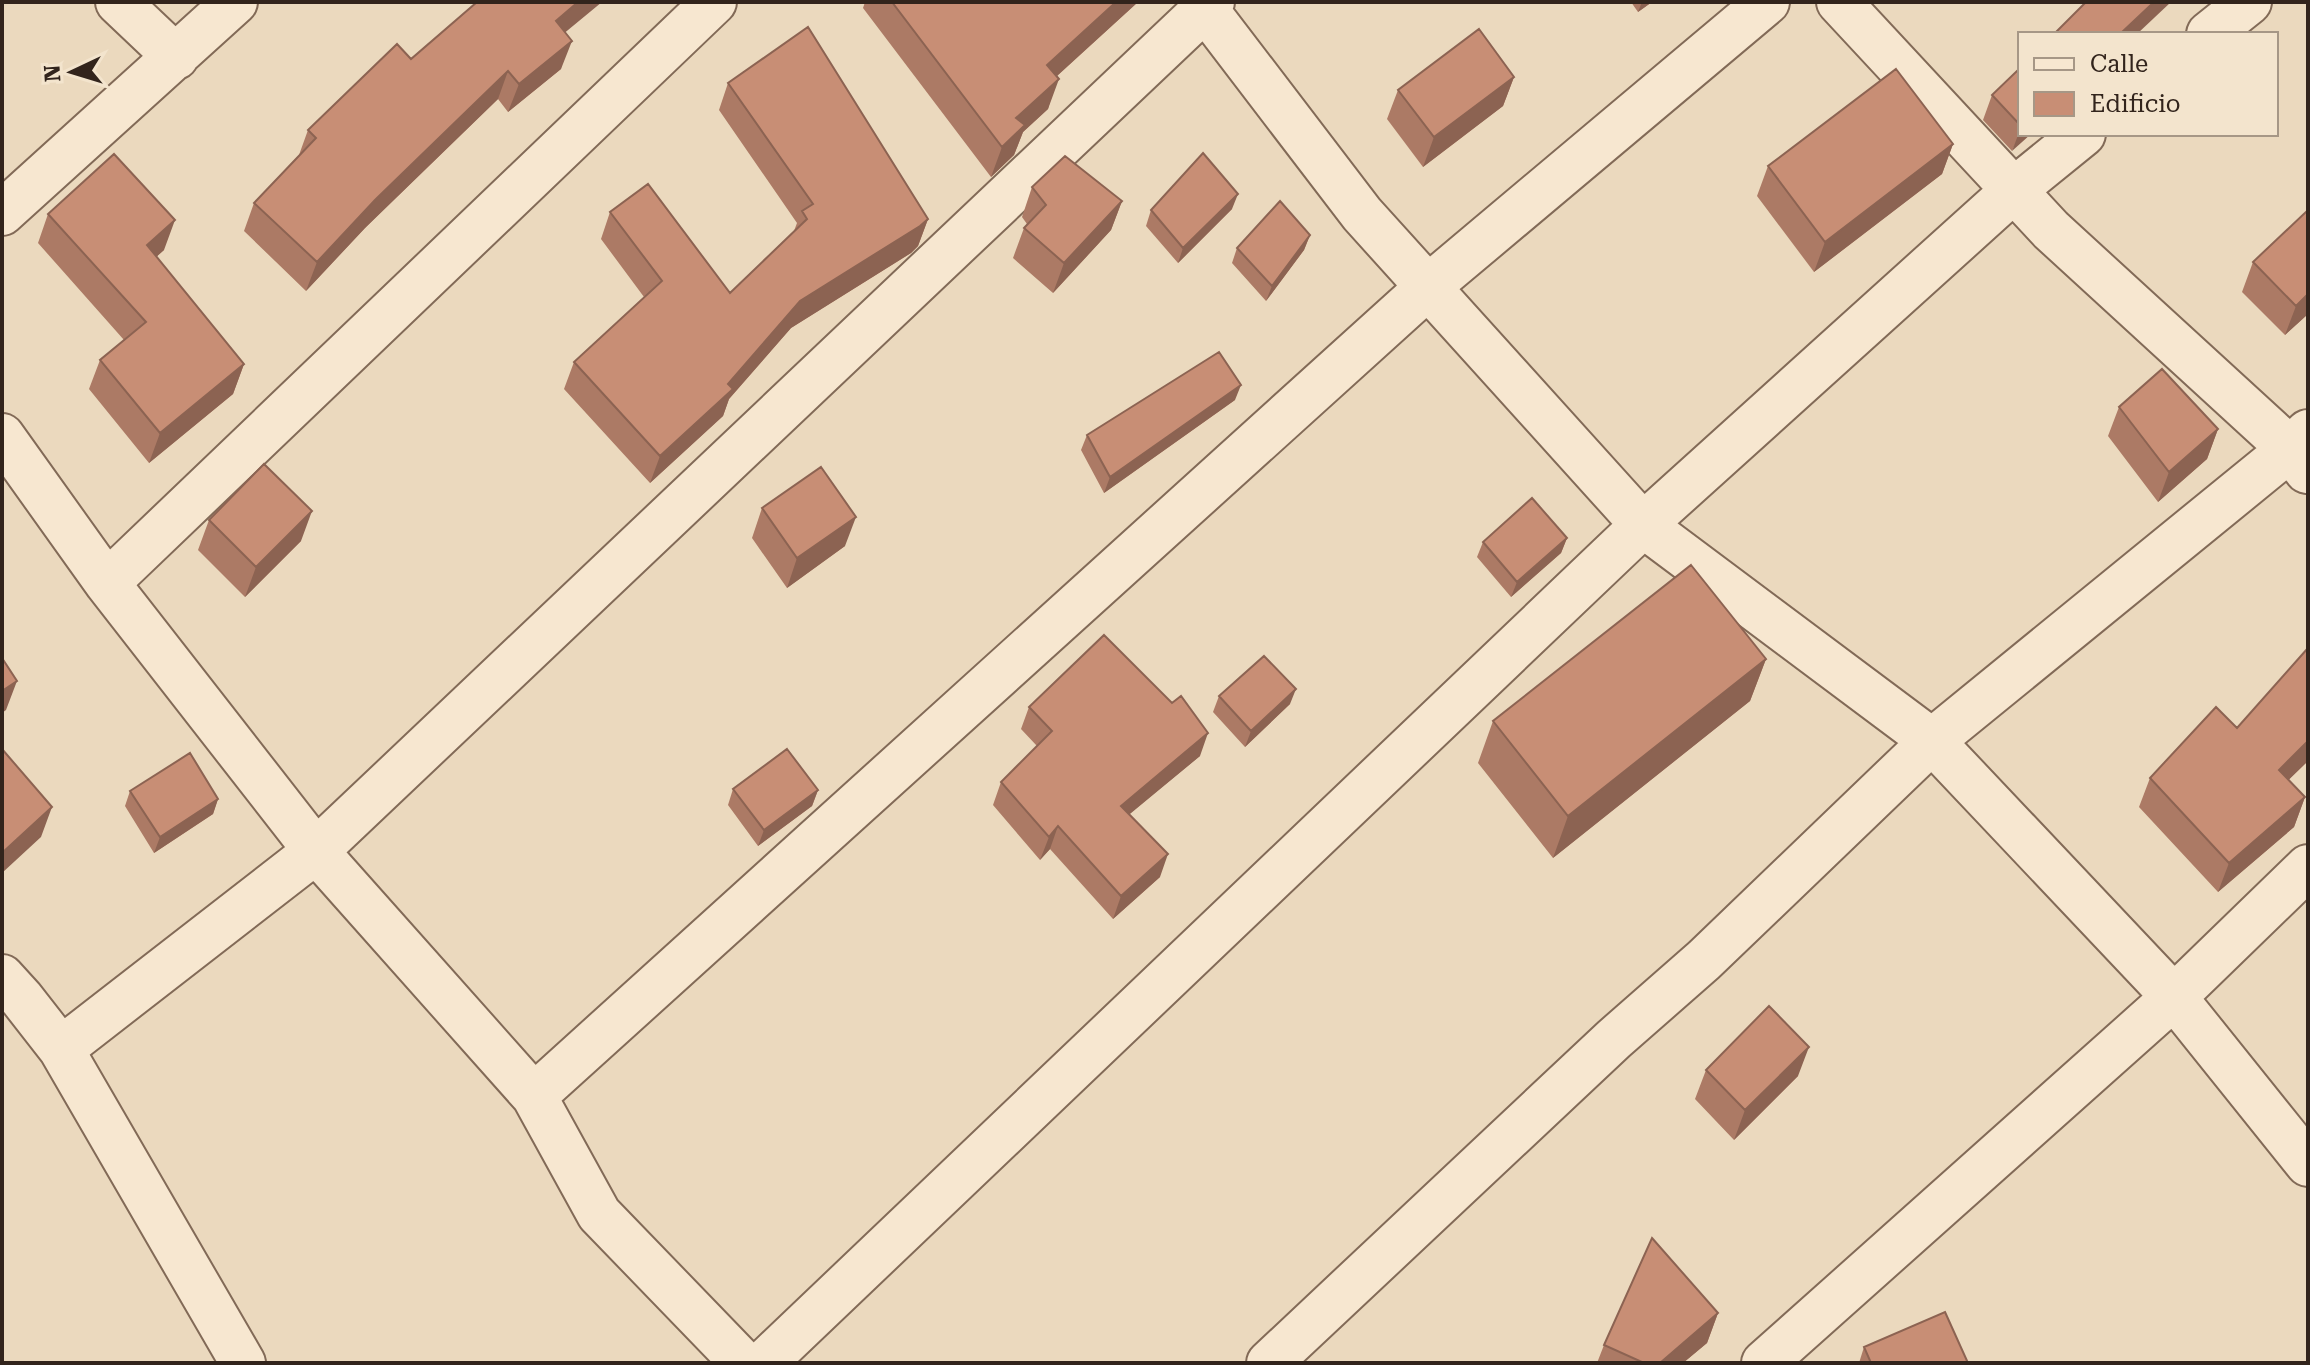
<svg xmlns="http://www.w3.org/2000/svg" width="2310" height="1365" font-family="'Roboto Serif',serif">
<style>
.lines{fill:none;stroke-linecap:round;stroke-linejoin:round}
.minor-casing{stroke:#826a57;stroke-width:48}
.minor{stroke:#f7e7d0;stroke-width:44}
.wall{fill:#ac7a65}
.shaded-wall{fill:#8c6352}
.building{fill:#c88e75;stroke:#8c6352;stroke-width:2}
</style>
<rect width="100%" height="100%" fill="#ebd9be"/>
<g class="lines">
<defs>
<path id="minor" d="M118,2L176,57
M1200,2L1362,214L1643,525L1932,741L2174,997L2308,1164
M1839,2L2051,230L2290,449L2307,471
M2209,34L2249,2
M2,213L235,2
M2,436L107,583L316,851L534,1096L599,1214L743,1363
M107,583L714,2
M2,977L22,999L61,1049L243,1363
M61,1049L316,851L1212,2
M534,1096L1428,287L1767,2
M764,1363L1643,525L2014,190L2083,134
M1269,1363L1614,1039L1704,960L1932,741L2290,449L2308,432
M1764,1363L2174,997L2308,867"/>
</defs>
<!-- minor casing -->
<use href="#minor" class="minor-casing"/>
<!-- minor -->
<use href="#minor" class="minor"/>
</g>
<!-- wall -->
<path class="wall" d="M865,2H1138L1057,76L1048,109L1023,132L1014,155L991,177L863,8Z
M1631,2H1652L1638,12Z
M565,33L561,69L508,112L498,99L365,228L306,291L244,231L254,203L299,155L308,130L411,59Z
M2020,68V134L2012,151L1983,120L1992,95Z
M1514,77L1503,106L1423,167L1387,119L1398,90Z
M728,83L928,219L918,246L911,253L791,328L729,399L723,416L650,483L564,389L574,362L644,297L601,239L610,212L730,293L794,231L797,223L719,110Z
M1953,144L1942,174L1814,272L1757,196L1768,166Z
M1032,187L1122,201L1111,230L1053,293L1013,258L1024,228L1027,224L1022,217Z
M1232,209L1178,263L1146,226L1151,210Z
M2308,210V314L2285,335L2242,292L2253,262Z
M48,214L164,250L156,257L244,364L233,394L149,463L89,389L100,360L124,340L38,243Z
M1310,235L1304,250L1266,301L1232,263L1237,248Z
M1235,400L1104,493L1081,450L1087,435Z
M2119,407L2218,429L2207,459L2158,502L2108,436Z
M762,508L845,546L787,588L752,538Z
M209,520L301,541L245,597L198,550Z
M1567,538L1561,553L1511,597L1477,557L1483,542Z
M2308,648V761L2288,780L2305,797L2294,827L2218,892L2139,807L2150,778L2237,728Z
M1766,659L1750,701L1553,858L1478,763L1493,721Z
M1219,696L1290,704L1245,747L1213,712Z
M1029,707L1200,756L1129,814L1160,877L1113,919L1050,849L1040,860L993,805L1001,782L1037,746L1021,729Z
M733,789L818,790L812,806L758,846L728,805Z
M130,791L218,799L213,814L154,853L125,806Z
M1706,1070L1798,1076L1734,1140L1695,1099Z
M1718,1313L1707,1343L1683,1363H1597L1604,1345Z
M1864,1347L1968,1363H1859Z"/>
<!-- shaded-wall -->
<path class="shaded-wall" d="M578,2H602L545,49L556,21Z
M1116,2H1138L1036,95L1047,65Z
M1642,2H1652L1638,12Z
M2154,2H2171L2137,34H2120Z
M572,41L561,69L508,112L519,84Z
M508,71L498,99L365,228L306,291L317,262L375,200Z
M1514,77L1503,106L1423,167L1434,137Z
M1059,79L1048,109L1023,132L1014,155L991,177L1002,147L1016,118Z
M2020,130V134H2031L2012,151Z
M1953,144L1942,174L1814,272L1825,242Z
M1238,194L1232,209L1178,263L1183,248Z
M1122,201L1111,230L1053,293L1064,263Z
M928,219L918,246L911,253L791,328L729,399L723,416L650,483L660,456L728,384L800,301Z
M175,220L164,250L136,275L147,245Z
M1310,235L1304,250L1266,301L1272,286Z
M2308,294V314L2285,335L2296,306Z
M244,364L233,394L149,463L160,433Z
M1241,385L1235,400L1104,493L1110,477Z
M2218,429L2207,459L2158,502L2169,472Z
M312,511L301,541L245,597L256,567Z
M856,517L845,546L787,588L797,558Z
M1567,538L1561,553L1511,597L1517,582Z
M1766,659L1750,701L1553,858L1568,816Z
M17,681L6,710L2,713V691Z
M1296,689L1290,704L1245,747L1251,731Z
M1208,733L1200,756L1113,828L1121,806Z
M2308,741V761L2268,800L2279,770Z
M818,790L812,806L758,846L764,830Z
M2305,797L2294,827L2218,892L2229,863Z
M218,799L213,814L154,853L160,837Z
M52,807L41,837L2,873V853Z
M1058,826L1050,849L1040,860L1049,837Z
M1168,854L1160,877L1113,919L1121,896Z
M1809,1047L1798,1076L1734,1140L1745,1110Z
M1718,1313L1707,1343L1683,1363H1660Z"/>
<!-- building -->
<path class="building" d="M477,2H578L556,21L572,41L519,84L508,71L375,200L317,262L254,203L316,138L308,130L397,44L411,59Z
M892,2H1116L1047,65L1059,79L1016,118L1025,125L1002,147Z
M2086,2H2154L2120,34H2054Z
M808,27L928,219L920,226L800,301L728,384L733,389L660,456L574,362L662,281L610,212L648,184L730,293L807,219L802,211L813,204L728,83Z
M1479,29L1514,77L1434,137L1398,90Z
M2020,68V125L1992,95Z
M1896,69L1953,144L1825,242L1768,166Z
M1203,153L1238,194L1183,248L1151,210Z
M114,154L175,220L147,245L244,364L160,433L100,360L146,322L48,214Z
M1065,156L1122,201L1064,263L1024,228L1046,205L1032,187Z
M1280,201L1310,235L1272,286L1237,248Z
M2308,210V294L2296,306L2253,262Z
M1219,352L1241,385L1110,477L1087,435Z
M2162,369L2218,429L2169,472L2119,407Z
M264,464L312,511L256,567L209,520Z
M821,467L856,517L797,558L762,508Z
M1532,498L1567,538L1517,582L1483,542Z
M1691,565L1766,659L1568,816L1493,721Z
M1104,635L1172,703L1181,696L1208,733L1121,806L1168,854L1121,896L1058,826L1049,837L1001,782L1052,731L1029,707Z
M2308,648V741L2279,770L2305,797L2229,863L2150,778L2216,707L2237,728Z
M1264,656L1296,689L1251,731L1219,696Z
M2,658L17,681L2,691Z
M2,749L52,807L2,853Z
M787,749L818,790L764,830L733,789Z
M190,753L218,799L160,837L130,791Z
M1769,1006L1809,1047L1745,1110L1706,1070Z
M1652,1238L1718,1313L1660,1363H1644L1604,1345Z
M1945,1312L1968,1363H1871L1864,1347Z"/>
<!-- border -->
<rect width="2310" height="1365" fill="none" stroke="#32241c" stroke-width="8"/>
<!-- legend -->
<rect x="2018" y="32" width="260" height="104" fill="#f3e4cd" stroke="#a69786" stroke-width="2"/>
<rect x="2034" y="58" width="40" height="12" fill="#f7e7d0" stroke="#a69786" stroke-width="2"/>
<text x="2090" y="72" font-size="24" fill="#32241c">Calle</text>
<rect x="2034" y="92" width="40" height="24" fill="#c88e75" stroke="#a69786" stroke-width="2"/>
<text x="2090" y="112" font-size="24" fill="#32241c">Edificio</text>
<!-- north arrow -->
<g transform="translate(72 72) rotate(266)" stroke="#f3e4cd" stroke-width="6" paint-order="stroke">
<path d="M0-6L14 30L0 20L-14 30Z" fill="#32241c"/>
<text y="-12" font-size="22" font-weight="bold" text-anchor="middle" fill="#32241c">N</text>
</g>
</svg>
